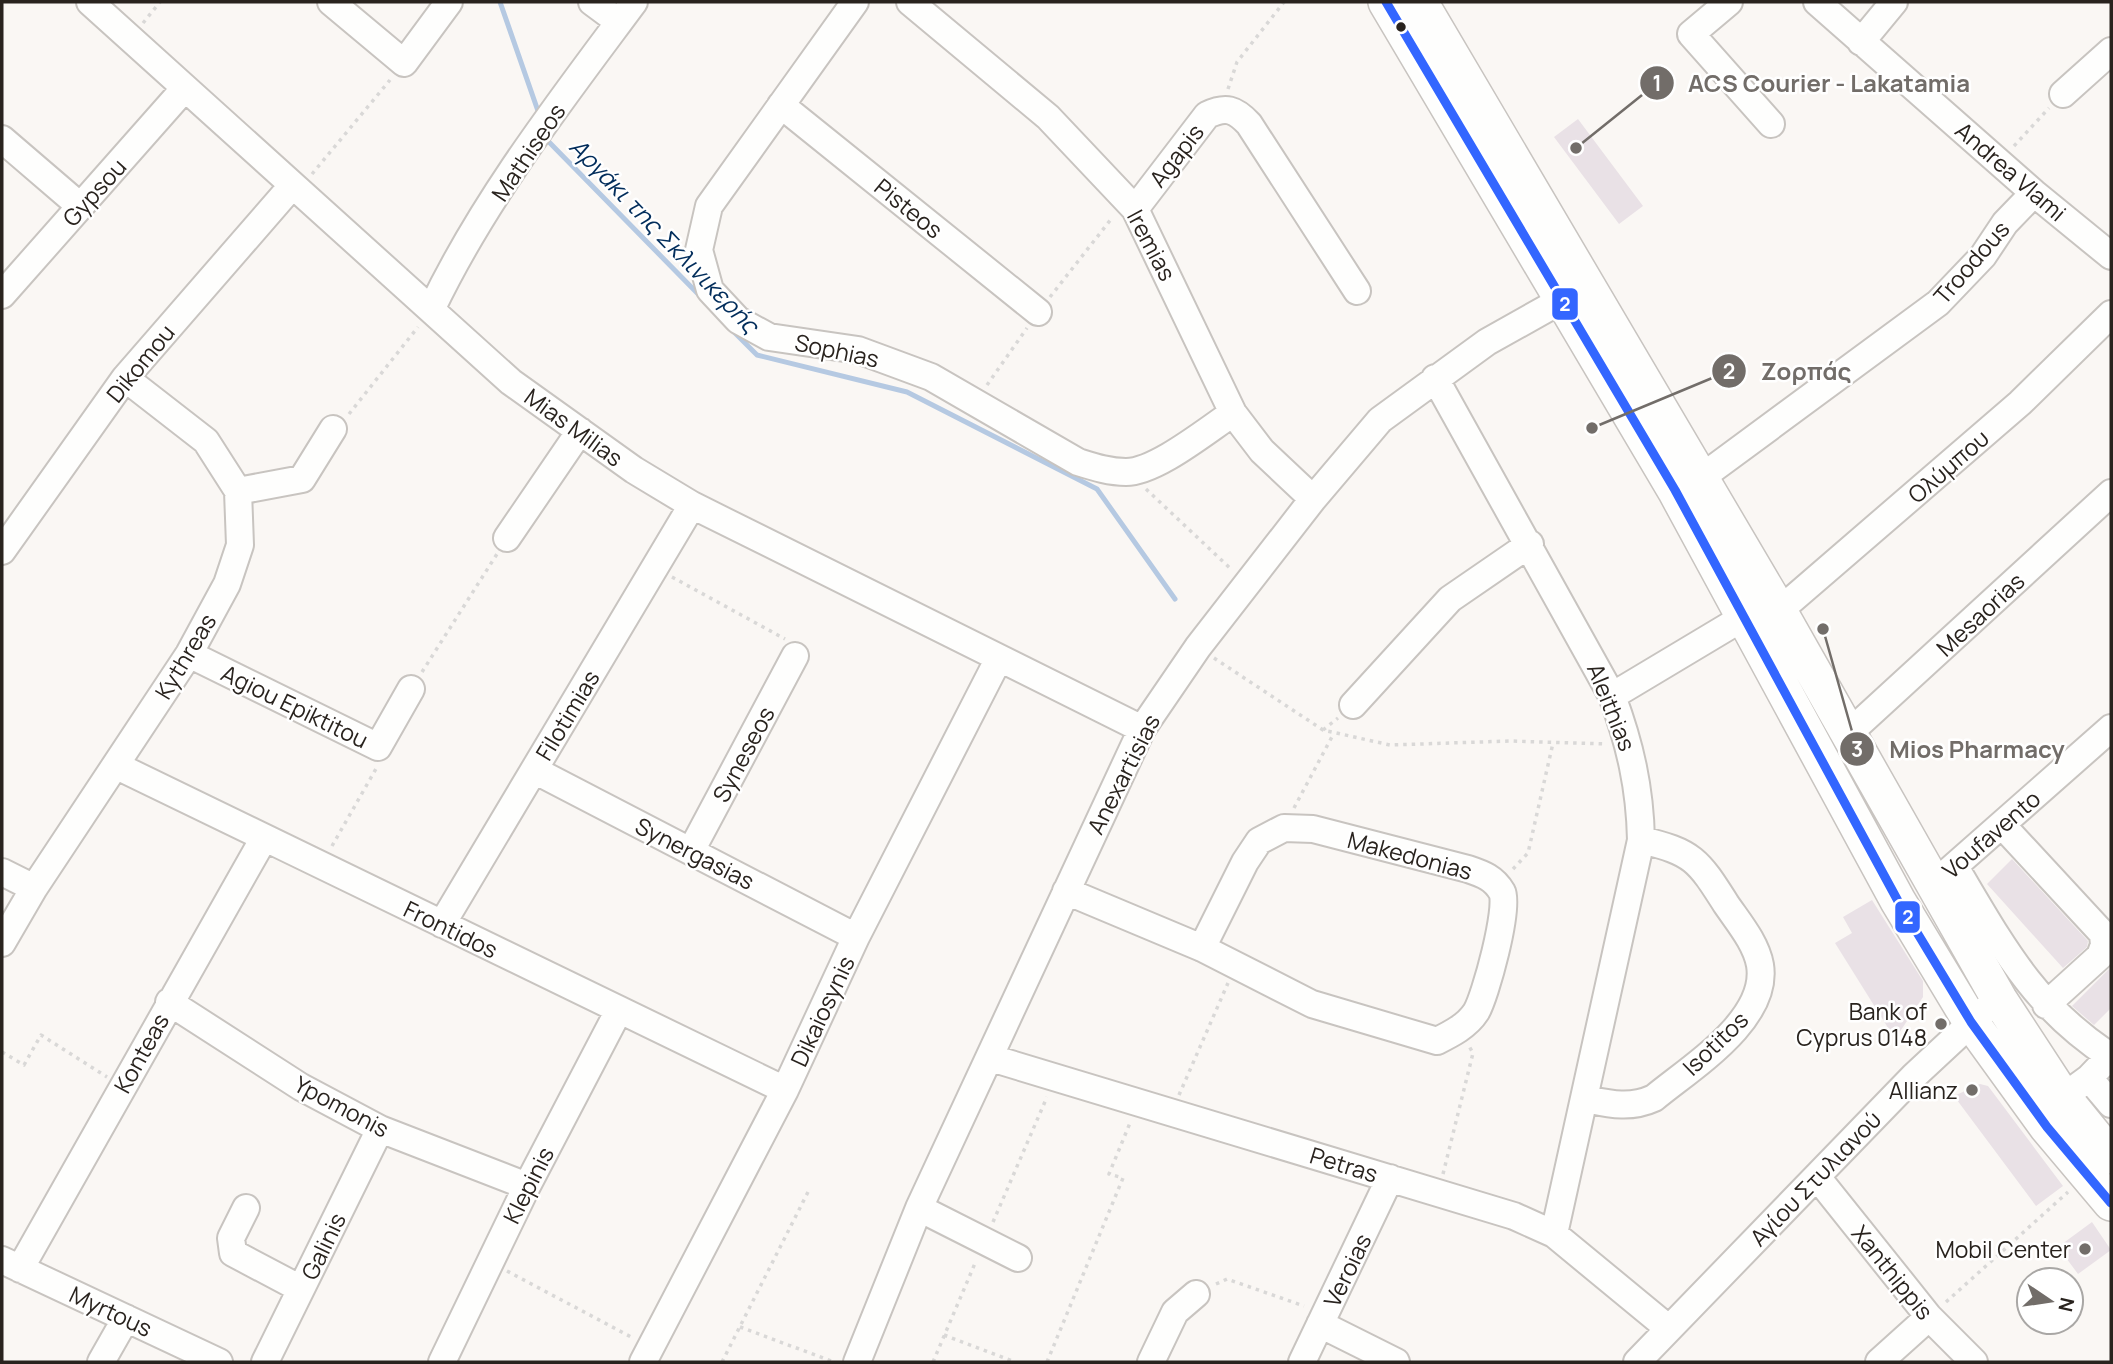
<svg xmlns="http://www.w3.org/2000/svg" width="2113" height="1364" font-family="Manrope,sans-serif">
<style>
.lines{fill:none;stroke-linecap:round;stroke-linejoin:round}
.stream{stroke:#b5c9e2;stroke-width:5}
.building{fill:#e9e1e6}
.minor-casing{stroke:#c8c4c0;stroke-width:30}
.major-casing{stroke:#c8c4c0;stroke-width:38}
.path{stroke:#d9d8d7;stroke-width:3.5;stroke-dasharray:3.5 5;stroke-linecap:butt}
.minor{stroke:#fefefd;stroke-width:26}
.major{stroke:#fefefd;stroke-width:35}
.bus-1-casing{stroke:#fff;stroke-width:14}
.bus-1{stroke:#36f;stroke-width:9}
.bus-dot{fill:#29231e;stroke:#fff;stroke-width:2.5}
.poi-dot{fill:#726d69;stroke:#fff;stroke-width:2.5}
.labels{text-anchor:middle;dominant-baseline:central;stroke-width:5;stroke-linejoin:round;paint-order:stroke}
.street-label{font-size:23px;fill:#29231e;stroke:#fff}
.poi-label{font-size:23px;fill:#29231e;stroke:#fff;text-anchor:end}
.water-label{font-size:24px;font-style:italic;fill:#022d5b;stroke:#fff}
.leader{fill:none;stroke:#726d69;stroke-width:2.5}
.callout-dot{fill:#726d69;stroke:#fff;stroke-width:2.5}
.mark-label{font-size:21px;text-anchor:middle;font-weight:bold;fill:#fff}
.callout-label{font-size:24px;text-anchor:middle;font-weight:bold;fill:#726d69;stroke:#fff;stroke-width:5;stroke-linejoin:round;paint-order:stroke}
.line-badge{stroke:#fff;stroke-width:2.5}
.badge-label{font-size:19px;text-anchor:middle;font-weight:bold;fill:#fff}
</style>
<rect width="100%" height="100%" fill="#faf7f4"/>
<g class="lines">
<!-- stream -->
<path class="stream" d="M500,2L538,111
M548,141L703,299
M731,329L757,355L907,392L1097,489L1175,599"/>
</g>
<!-- building -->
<path class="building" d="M1578,119L1643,206L1619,224L1554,137Z
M2012,859L2088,941L2087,947L2063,968L1987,884Z
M1872,900L1923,981V997L1895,1039L1835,943L1852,933L1843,917Z
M2111,967V1008L2094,1025L2072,1006Z
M1980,1084L1988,1086L2063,1186L2036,1206L1954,1096Z
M2092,1222L2111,1250L2078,1274L2058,1247Z"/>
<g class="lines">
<defs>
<path id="minor" d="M90,2L511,382L634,470L692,505L1142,729
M331,2L404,63L449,2
M592,2L619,22
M855,2L709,206L699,250L710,290L738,320L769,337L858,350L931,377L1078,462C1094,467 1109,472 1126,472C1156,472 1207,430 1233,413
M910,2L1048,117L1135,209L1233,413L1262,451L1313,499
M1729,2L1691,34L1771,124
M1817,2L2034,193L2111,256
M1861,42L1894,2
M2063,94L2111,51
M781,105L1038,312
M2,139L80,206
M1135,209L1207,115C1226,106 1235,109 1249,124L1357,291
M2,295L185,88
M432,308C484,199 562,99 634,2
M1435,378L1612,696C1630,744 1640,788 1641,840L1554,1234
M1702,477L1938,303L1983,256L2005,223L2034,193
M238,491L302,479L333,429
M507,538L580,431
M2,551L125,378L291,187
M1774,627L1779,611L2020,403L2111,314
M189,654L378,747L411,689
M1612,696L1744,617
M1353,705L1450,599L1530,544
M1848,734L2111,493
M117,766L785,1090
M534,770L856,937
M2002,825L2103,934L2104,945L2100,956L2046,1005
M691,851L795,656
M1955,867C2001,944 2033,1006 2110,1056
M2,872L34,888
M1942,877L2111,728
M1066,891L1202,948L1312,1004L1437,1041C1451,1034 1467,1026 1476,1012C1485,998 1510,906 1502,892C1494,878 1483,874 1468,869L1313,829L1284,828L1259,841L1245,862L1202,948
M442,924L692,505
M2,943L34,888L189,654L227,584L240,545L238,491L206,441L125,378
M169,1002L301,1087L380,1129L527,1186
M991,1058L1514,1216L1554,1234L1668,1328
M2089,1078L2111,1104
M2063,1097L2089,1078L2111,1055
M1586,1099C1610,1104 1630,1109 1654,1098C1690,1068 1769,1020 1760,965C1756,943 1739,923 1726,904C1698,860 1693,852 1641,840
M1817,1177L1929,1317L1974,1362
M246,1208L231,1238L233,1253L301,1289
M919,1208L1018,1258
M2,1260L219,1362
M20,1269L264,838
M1320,1324L1396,1362
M101,1362L126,1318
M265,1362L380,1129
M442,1362L527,1186L619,1010
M643,1362L785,1090L856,937L999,658
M857,1362L919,1208L1142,729L1198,647L1313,499L1380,420L1487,342L1578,291
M1151,1362L1175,1312L1196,1294
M1302,1362L1390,1178
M1637,1362L1914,1076L1985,1010
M1879,1362L1929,1317"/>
<path id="major" d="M1386,2L1675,490L1898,901L1971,1022L2047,1127L2111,1203
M1420,2L1779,611L1999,999L2063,1097L2111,1156"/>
</defs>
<!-- minor casing -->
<use href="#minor" class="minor-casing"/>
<!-- major casing -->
<use href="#major" class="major-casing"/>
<!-- path -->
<path class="path" d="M143,23L160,2
M1228,89L1237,62L1284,2
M2014,146L2049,108
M312,174L390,80
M1050,297L1112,218
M987,385L1027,328
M349,414L418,327
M1146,489L1232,570
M672,577L785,639
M1214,658L1323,730L1390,745L1510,741L1607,744
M422,672L497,554
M1323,730L1338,718
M1294,808L1334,733
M332,846L377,767
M1513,869L1528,853L1553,743
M2,1052L24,1065L41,1035L107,1077
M1179,1095L1228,983
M1443,1174L1473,1053L1469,1046
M993,1222L1047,1097
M507,1271L633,1338
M1216,1284L1227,1279L1304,1306
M1946,1302L2068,1192
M740,1327L834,1362
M944,1335L1015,1362
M722,1362L808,1192
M933,1362L976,1261
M1047,1362L1123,1178L1109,1174L1130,1123"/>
<!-- minor -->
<use href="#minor" class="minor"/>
<!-- major -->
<use href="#major" class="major"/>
<defs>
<path id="bus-1" d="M1386,2L1675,490L1898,901L1971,1022L2047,1127L2111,1203"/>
</defs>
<!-- bus-1 casing -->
<use href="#bus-1" class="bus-1-casing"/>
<!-- bus-1 -->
<use href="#bus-1" class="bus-1"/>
</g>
<!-- markers -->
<circle class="bus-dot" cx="1401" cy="27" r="6"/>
<g class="poi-dot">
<circle cx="1941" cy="1024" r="7"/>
<circle cx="1972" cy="1090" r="7"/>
<circle cx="2085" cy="1249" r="7"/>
</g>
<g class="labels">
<!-- street labels -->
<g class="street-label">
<text transform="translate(528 152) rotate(-56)">Mathiseos</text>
<text transform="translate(1176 155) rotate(-52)">Agapis</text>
<text transform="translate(2011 171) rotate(41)">Andrea Vlami</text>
<text transform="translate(94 192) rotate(-48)">Gypsou</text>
<text transform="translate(909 208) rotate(39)">Pisteos</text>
<text transform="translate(1152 245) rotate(62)">Iremias</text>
<text transform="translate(1971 262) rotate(-49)">Troodous</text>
<text transform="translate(837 350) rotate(12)">Sophias</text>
<text transform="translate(140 363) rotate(-51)">Dikomou</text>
<text transform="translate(574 427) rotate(36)">Mias Milias</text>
<text transform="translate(1948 466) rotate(-41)">Ολύμπου</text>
<text transform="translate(1980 614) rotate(-43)">Mesaorias</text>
<text transform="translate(185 656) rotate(-59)">Kythreas</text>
<text transform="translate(295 706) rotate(26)">Agiou Epiktitou</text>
<text transform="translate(1612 707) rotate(68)">Aleithias</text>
<text transform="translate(567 715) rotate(-59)">Filotimias</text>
<text transform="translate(743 754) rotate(-62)">Syneseos</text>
<text transform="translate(1123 774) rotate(-63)">Anexartisias</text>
<text transform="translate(1991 834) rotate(-41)">Voufavento</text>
<text transform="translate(695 853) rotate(27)">Synergasias</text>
<text transform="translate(1410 855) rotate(15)">Makedonias</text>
<text transform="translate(451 929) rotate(26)">Frontidos</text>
<text transform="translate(822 1011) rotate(-65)">Dikaiosynis</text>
<text transform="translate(1715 1043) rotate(-44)">Isotitos</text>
<text transform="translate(141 1053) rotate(-61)">Konteas</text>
<text transform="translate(342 1106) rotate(28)">Ypomonis</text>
<text transform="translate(1344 1164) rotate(17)">Petras</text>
<text transform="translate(1815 1178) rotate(-46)">Αγίου Στυλιανού</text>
<text transform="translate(528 1185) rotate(-63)">Klepinis</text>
<text transform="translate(323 1246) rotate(-64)">Galinis</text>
<text transform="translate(1347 1270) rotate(-64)">Veroias</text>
<text transform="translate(1893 1272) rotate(51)">Xanthippis</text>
<text transform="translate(111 1311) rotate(25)">Myrtous</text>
</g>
<!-- poi labels -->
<g class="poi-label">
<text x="1927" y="1011">Bank of<tspan x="1927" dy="26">Cyprus 0148</tspan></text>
<text x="1958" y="1090">Allianz</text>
<text x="2071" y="1249">Mobil Center</text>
</g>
<!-- water labels -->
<g class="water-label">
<text transform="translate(665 235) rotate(46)">Αργάκι της Σκλινικερής</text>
</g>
</g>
<!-- callouts -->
<path class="leader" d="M1576 148L1657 83M1592 428L1729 371M1823 629L1857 749"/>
<g class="callout-dot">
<circle cx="1576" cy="148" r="7"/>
<circle cx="1592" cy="428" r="7"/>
<circle cx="1823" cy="629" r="7"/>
<circle cx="1657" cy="83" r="18"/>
<circle cx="1729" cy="371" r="18"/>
<circle cx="1857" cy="749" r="18"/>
</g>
<g class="mark-label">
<text x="1657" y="91">1</text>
<text x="1729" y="379">2</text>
<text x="1857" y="757">3</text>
</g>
<g class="callout-label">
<text x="1829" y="92">ACS Courier - Lakatamia</text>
<text x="1806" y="380">Ζορπάς</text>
<text x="1977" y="758">Mios Pharmacy</text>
</g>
<g class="line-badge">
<rect x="1551" y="287" width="28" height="34" rx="7" fill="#36f"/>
<rect x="1894" y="900" width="27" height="34" rx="7" fill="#36f"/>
</g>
<g class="badge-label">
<text x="1565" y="311">2</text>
<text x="1908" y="924">2</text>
</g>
<!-- border -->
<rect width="2113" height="1364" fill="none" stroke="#29231e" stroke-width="7"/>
<!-- north arrow -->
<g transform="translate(2050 1301) rotate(103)"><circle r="33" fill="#ffffff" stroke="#a9a7a5" stroke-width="2"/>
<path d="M0-5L12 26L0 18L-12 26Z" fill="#726d69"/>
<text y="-10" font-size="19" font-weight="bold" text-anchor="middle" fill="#29231e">N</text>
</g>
</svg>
